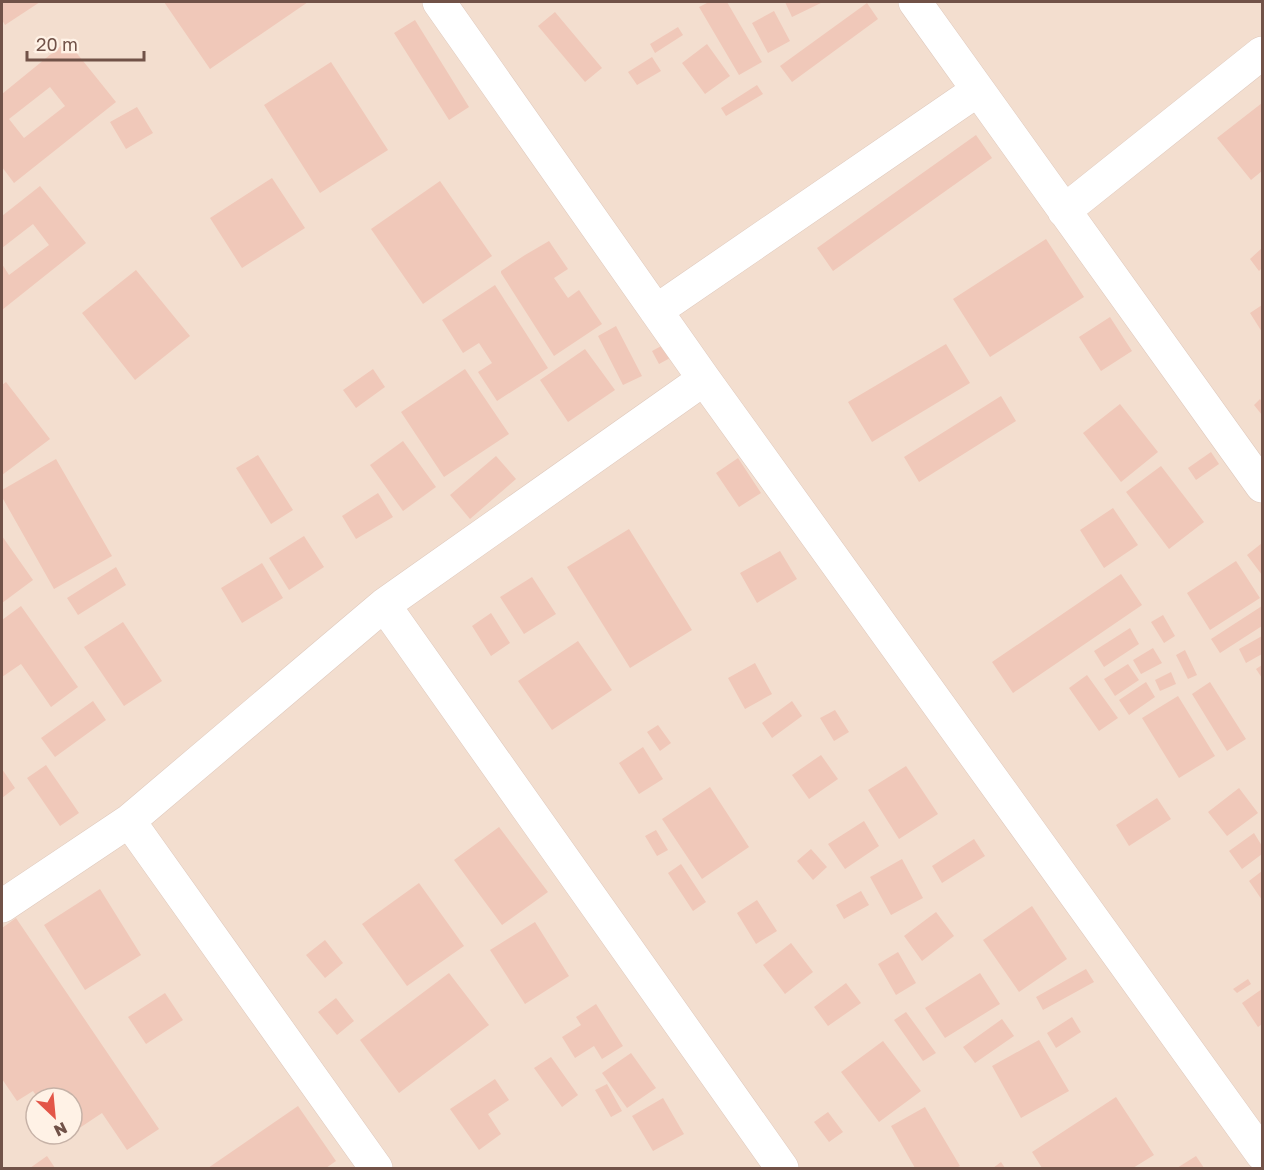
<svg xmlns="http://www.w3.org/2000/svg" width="1264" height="1170" font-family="'Golos Text',sans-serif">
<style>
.residential{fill:#f3decf;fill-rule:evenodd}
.building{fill:#f0c8b9;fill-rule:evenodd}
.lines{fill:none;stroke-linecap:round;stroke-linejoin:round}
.minor-casing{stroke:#dfc9bd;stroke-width:34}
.minor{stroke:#fff;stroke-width:33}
</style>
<rect width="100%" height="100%" fill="#fbede0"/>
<!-- residential -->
<path class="residential" d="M2,2H1262V1168H2ZM36,1098H72V1134H36Z"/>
<!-- building -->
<path class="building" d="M2,2H40L5,25L2,20Z
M164,2H308L210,69Z
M709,2H727L762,62L739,75L699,7Z
M785,2H823L792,17Z
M867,3L878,19L792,82L780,66Z
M774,11L790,41L768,53L752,23Z
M555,12L602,68L585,82L538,26Z
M415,20L469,107L449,120L394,33Z
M678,27L683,35L655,53L650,44Z
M67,41L116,102L14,183L2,167V94ZM50,87L65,106L24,138L9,119Z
M707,44L730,76L705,94L682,63Z
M652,57L661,71L637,85L628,72Z
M331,62L388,150L320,193L264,105Z
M757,85L763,94L726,116L721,108Z
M1262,103V171L1251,180L1217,138Z
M137,107L153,133L126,149L110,122Z
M976,135L992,158L833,271L817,248Z
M272,178L305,228L242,268L210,218Z
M440,181L492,256L423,304L371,229Z
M40,186L86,243L2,310V264L9,275L49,245L33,224L2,248V216Z
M1046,239L1084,297L990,357L953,299Z
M549,241L568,269L554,278L568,298L579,290L602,324L554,356L501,273V271L525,255Z
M1262,248V268L1259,271L1250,259Z
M136,270L190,336L135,380L82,313Z
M495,285L548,368L497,401L478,372L492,363L479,343L463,353L442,320Z
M1262,305V332L1250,313Z
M1110,317L1132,351L1101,371L1079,337Z
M616,326L642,376L623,385L598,336Z
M665,344L672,357L659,364L652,351Z
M946,344L970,383L872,442L848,402Z
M585,349L615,390L568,422L540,380Z
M373,369L385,387L356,408L343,390Z
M465,369L509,434L444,477L401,412Z
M6,382L50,439L2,475V385Z
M1001,396L1016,421L919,482L904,457Z
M1260,399L1262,402V415L1254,405Z
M1120,404L1158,452L1121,482L1083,433Z
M403,441L436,487L403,511L370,465Z
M1211,452L1219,464L1196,480L1188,468Z
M258,455L293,510L271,524L236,468Z
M496,456L516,479L470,519L450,495Z
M738,458L761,493L739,507L716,473Z
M56,459L112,556L54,589L2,497V490Z
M1161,466L1204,522L1169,549L1126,492Z
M378,493L393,517L356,539L342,516Z
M1113,508L1138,545L1104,568L1080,530Z
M629,529L692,630L630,668L567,567Z
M2,536L33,580L2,603Z
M304,536L324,567L289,590L269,558Z
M1262,543V575L1247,555Z
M780,551L797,579L757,603L740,573Z
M1236,561L1260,598L1210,630L1187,593Z
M262,563L283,598L242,623L221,588Z
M116,567L126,585L78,615L67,598Z
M1121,574L1142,605L1013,693L992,662Z
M532,577L556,614L524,634L500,597Z
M21,606L78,687L51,707L21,664L2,677V620Z
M1262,606V626L1220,653L1211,639Z
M491,613L510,643L491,656L472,626Z
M1163,615L1175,636L1164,643L1151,622Z
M123,622L162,681L124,706L84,647Z
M1130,628L1139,644L1104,667L1094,651Z
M1262,636V654L1246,663L1239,649Z
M578,641L612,690L552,730L518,681Z
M1153,648L1162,663L1141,674L1133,660Z
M1185,650L1197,675L1188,679L1176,655Z
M755,663L772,694L745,709L728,678Z
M1128,664L1139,680L1115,696L1104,679Z
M1262,665V678L1256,669Z
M1171,672L1176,684L1160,691L1155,680Z
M1087,675L1118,718L1099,731L1069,688Z
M1146,682L1155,697L1129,715L1119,700Z
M1210,682L1246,739L1227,751L1192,694Z
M1178,696L1215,756L1179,778L1142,718Z
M93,701L106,720L55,757L41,738Z
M792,701L802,716L772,738L762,723Z
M835,710L849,732L834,741L820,718Z
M658,725L671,743L660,751L647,732Z
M643,747L663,779L639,794L619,763Z
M821,755L838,779L809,799L792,775Z
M46,765L79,813L60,826L27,778Z
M906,766L938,814L899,839L868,790Z
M2,769L15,788L2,798Z
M710,787L749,847L702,879L662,819Z
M1239,788L1258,813L1227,836L1208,812Z
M1157,798L1171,819L1129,846L1116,825Z
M864,821L879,846L845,869L828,844Z
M499,827L548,892L502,925L454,860Z
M656,830L668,850L657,856L645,836Z
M1254,833L1262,846V854L1242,869L1229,851Z
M974,839L985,856L942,883L932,866Z
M811,849L827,867L813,880L797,861Z
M902,859L923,898L891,915L870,877Z
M681,864L706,902L693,911L668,873Z
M1262,871V900L1249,881Z
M419,883L464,946L407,986L362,924Z
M100,889L141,955L85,990L44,925Z
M861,891L869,905L844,919L836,905Z
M757,900L777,931L756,944L737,913Z
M1032,906L1067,959L1019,992L983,940Z
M936,912L954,936L922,961L904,936Z
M16,918L159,1129L127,1150L102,1113L72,1133V1098H38L33,1091L17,1101L2,1079V928Z
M535,922L569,976L525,1004L490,950Z
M325,940L343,963L325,978L306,955Z
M791,943L813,972L785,994L763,965Z
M898,952L916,983L896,995L878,964Z
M1086,969L1094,982L1043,1010L1036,997Z
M449,973L489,1025L399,1093L360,1040Z
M980,973L1000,1004L945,1038L925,1008Z
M1248,979L1251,984L1237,993L1233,989Z
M846,983L861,1003L828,1026L814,1007Z
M1262,989V1024L1258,1027L1242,1003Z
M165,993L183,1020L146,1044L128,1017Z
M336,998L354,1021L337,1035L318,1012Z
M596,1004L623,1046L602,1059L594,1046L575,1058L562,1037L581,1025L576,1017Z
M906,1012L936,1053L923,1061L894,1020Z
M1072,1017L1081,1032L1056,1048L1047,1033Z
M1002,1019L1014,1036L975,1063L963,1047Z
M1039,1040L1069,1091L1021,1118L992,1066Z
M883,1041L921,1091L879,1122L841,1072Z
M631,1053L656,1088L627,1108L602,1073Z
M551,1057L578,1095L562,1107L534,1068Z
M495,1079L509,1100L488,1114L501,1134L479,1150L450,1109Z
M607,1084L622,1111L611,1117L595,1090Z
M1116,1097L1154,1155L1133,1168H1042L1032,1152Z
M663,1098L684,1134L653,1151L632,1116Z
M298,1106L336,1161L326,1168H208Z
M925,1107L960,1166L956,1168H915L891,1126Z
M828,1112L843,1132L829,1142L814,1122Z
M47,1156L55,1168H30Z
M1196,1156L1204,1168H1177Z
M1001,1162L1005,1168H993Z"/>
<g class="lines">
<defs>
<path id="minor" d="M439,2L704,379L1262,1154
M915,2L1262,486
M1064,211L1262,53
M656,311L978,90
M384,605L782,1168
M129,821L376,1168
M2,906L129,821L384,605L704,379"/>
</defs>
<!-- minor casing -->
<use href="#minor" class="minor-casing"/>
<!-- minor -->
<use href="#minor" class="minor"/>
</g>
<!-- border -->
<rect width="1264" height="1170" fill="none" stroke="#715248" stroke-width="6"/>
<!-- north arrow -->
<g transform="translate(54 1116) rotate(154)"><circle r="28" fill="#fff2e6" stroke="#c6b2a7" stroke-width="1.5"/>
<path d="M0-4.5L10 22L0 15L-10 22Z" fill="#e35648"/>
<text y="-9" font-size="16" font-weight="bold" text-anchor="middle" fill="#715248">N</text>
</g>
<!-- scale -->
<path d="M27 51v9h117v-9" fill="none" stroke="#715248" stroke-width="3"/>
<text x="36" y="51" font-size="18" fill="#715248" stroke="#fff2e6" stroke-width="4.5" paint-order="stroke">20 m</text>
</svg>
